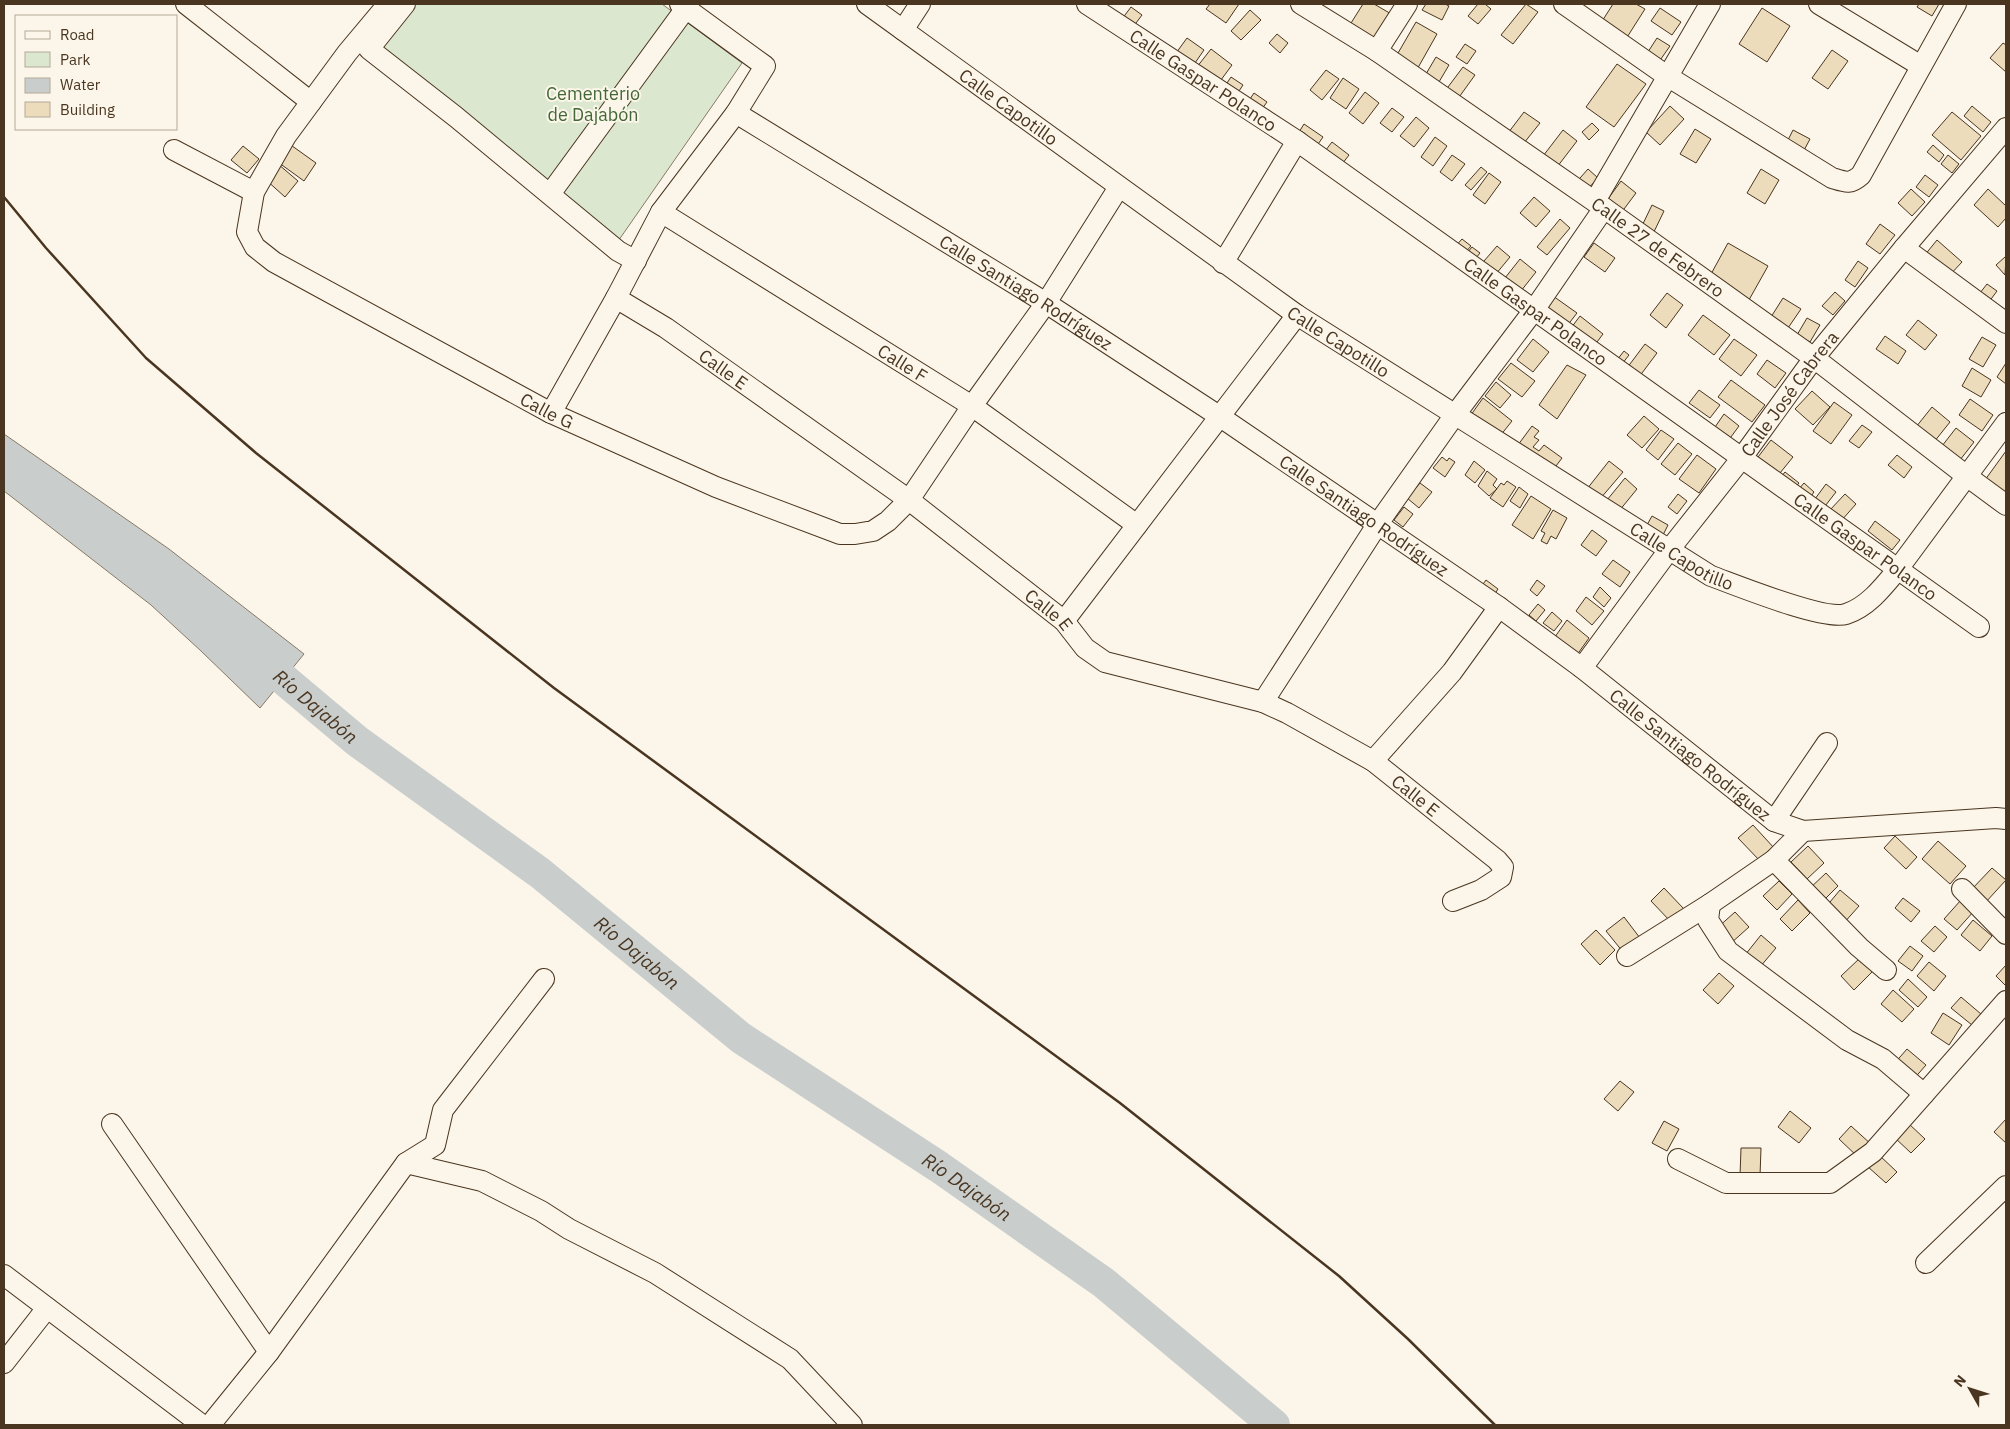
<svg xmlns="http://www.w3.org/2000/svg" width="2010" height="1429" font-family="'IBM Plex Sans',sans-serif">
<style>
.green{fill:#dce7d0;stroke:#887966}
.water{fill:#c9cecd;stroke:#887966}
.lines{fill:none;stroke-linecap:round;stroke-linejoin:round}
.river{stroke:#c9cecd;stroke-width:32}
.building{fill:#ecdcbc;stroke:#4a3520}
.minor-casing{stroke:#4a3520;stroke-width:22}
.minor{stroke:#fbf6e9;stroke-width:20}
.wall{stroke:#4a3520;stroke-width:2.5}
.labels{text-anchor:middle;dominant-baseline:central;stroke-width:4;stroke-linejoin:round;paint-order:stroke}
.street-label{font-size:18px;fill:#4a3520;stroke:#fbf6e9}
.park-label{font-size:18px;fill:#436837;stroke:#fbf6e9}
.water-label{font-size:19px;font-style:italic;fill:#4a3520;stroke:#fbf6e9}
</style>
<rect width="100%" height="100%" fill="#fbf6e9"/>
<!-- green -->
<path class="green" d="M409,4H662L742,63L614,247L374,52Z"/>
<!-- water -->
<path class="water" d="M4,434L169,549L304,654L260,708L201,651L151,605L4,491Z"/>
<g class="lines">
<!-- river -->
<path class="river" id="s1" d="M250,651L357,741L540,873L741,1038L939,1167L1104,1283L1274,1425"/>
</g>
<!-- building -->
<path class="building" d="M1210,4H1239L1226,23L1206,9Z
M1363,4H1374L1393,15L1373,47L1346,31Z
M1426,4H1445L1449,6L1442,20L1422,10Z
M1478,4H1485L1491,9L1478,24L1468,16Z
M1526,4L1538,12L1513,44L1501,35Z
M1613,4H1636L1645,9L1624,42L1599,26Z
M1919,4H1939L1932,16L1917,7Z
M1131,7L1142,15L1130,31L1119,23Z
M1660,8L1681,22L1672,35L1651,21Z
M1762,8L1790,26L1767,62L1739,44Z
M1250,10L1261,20L1241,40L1231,31Z
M1416,22L1437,34L1415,73L1394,60Z
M1277,34L1288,43L1280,53L1269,43Z
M1187,38L1204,50L1188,73L1171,60Z
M1657,38L1670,46L1656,66L1644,58Z
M2003,43L2006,45V72L1990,58Z
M1465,44L1476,51L1467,64L1456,57Z
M1211,49L1232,65L1215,88L1193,72Z
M1832,50L1848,61L1828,89L1812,78Z
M1436,57L1449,65L1436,87L1423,79Z
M1617,64L1646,84L1614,127L1586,107Z
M1463,67L1475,75L1457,100L1445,91Z
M1326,70L1339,79L1322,100L1310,90Z
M1231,77L1243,85L1235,97L1223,89Z
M1343,78L1359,89L1346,109L1330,98Z
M1365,92L1379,103L1363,124L1349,113Z
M1254,93L1267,102L1259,113L1246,105Z
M1670,106L1684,119L1660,145L1646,132Z
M1972,106L1991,122L1983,132L1964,116Z
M1392,108L1404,117L1392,132L1380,123Z
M1524,112L1540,123L1520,148L1505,137Z
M1952,112L1981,136L1961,160L1932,135Z
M1416,117L1429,128L1414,147L1400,136Z
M1592,123L1599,130L1589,140L1582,132Z
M1304,124L1323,137L1314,150L1296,137Z
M1695,129L1711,139L1696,163L1680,154Z
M1563,130L1577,141L1554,171L1540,160Z
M1793,130L1810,139L1801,156L1784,148Z
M1435,137L1447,146L1433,166L1421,157Z
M1332,142L1349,155L1339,168L1322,155Z
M288,143L316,163L304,181L275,160Z
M1933,145L1944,155L1939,162L1927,152Z
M243,146L259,159L247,173L231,160Z
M1452,155L1465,164L1452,181L1440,172Z
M1948,155L1959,164L1952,173L1941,164Z
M278,164L298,181L285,197L265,179Z
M1481,167L1487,172L1471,190L1465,185Z
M1588,169L1598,178L1582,195L1572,187Z
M1761,169L1779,180L1765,204L1747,193Z
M1489,173L1501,182L1485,204L1473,195Z
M1925,175L1938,185L1929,197L1916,187Z
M1621,181L1636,193L1615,221L1600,210Z
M1911,189L1925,202L1912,216L1898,203Z
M1988,189L2006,206V218L1998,227L1974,205Z
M1534,197L1550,211L1536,227L1520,213Z
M1652,205L1664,211L1651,238L1639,232Z
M1560,219L1570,228L1547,255L1537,247Z
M1880,224L1895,235L1880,254L1866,244Z
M1462,239L1471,246L1462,256L1453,249Z
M1937,240L1962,262L1948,277L1924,256Z
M1594,243L1615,258L1605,272L1584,257Z
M1728,243L1768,266L1745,307L1705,285Z
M1497,246L1510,257L1491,280L1478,268Z
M1472,247L1480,253L1471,264L1463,258Z
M2005,257L2006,258L2005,275L1996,265Z
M1520,259L1536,272L1517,296L1501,283Z
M1858,261L1868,268L1855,287L1845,280Z
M1987,284L1997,291L1986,306L1976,298Z
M1835,292L1845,301L1833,315L1822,306Z
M1667,293L1683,305L1666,328L1650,315Z
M1553,296L1577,313L1567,326L1544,309Z
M1783,298L1801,309L1788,328L1771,317Z
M1703,315L1730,335L1714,355L1688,335Z
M1580,316L1603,334L1594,346L1571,328Z
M1807,318L1820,325L1810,342L1797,335Z
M1918,320L1937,335L1925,350L1906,335Z
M1885,336L1906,351L1898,364L1876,349Z
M1982,337L1996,345L1983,367L1969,359Z
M1533,339L1549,352L1533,372L1517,360Z
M1734,339L1757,355L1741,376L1719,359Z
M1645,344L1657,353L1639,377L1627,368Z
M1624,351L1629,355L1622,364L1617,360Z
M1767,360L1786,373L1775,388L1757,374Z
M1511,363L1535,381L1522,397L1498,379Z
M2006,363V384L1997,377Z
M1567,365L1586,375L1557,419L1539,405Z
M1972,368L1991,380L1981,397L1962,386Z
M1731,380L1765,405L1752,422L1718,397Z
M1496,382L1511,395L1500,408L1485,396Z
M1699,390L1720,405L1710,418L1689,403Z
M1812,391L1830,407L1813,425L1795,409Z
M1483,398L1512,421L1496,441L1468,419Z
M1970,399L1993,415L1982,431L1959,415Z
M1834,402L1852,415L1831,444L1813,431Z
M1932,407L1950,422L1934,442L1916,427Z
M1724,414L1739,426L1728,441L1713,430Z
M1644,416L1659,429L1642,448L1627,435Z
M1862,425L1872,432L1859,448L1849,441Z
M1532,426L1539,431L1534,437L1539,440L1533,447L1539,451L1544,445L1562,458L1550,474L1515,449Z
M1956,428L1974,442L1960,460L1942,446Z
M1661,430L1674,439L1658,460L1646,450Z
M1771,440L1793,457L1780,473L1758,457Z
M1678,443L1692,454L1675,475L1661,464Z
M2006,451V496L1985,480Z
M1697,455L1716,469L1699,493L1679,479Z
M1897,455L1912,467L1904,478L1888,465Z
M1442,457L1447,461L1449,458L1455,462L1445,477L1433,468Z
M1474,461L1485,470L1475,483L1465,475Z
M1609,461L1623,472L1600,499L1587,489Z
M1487,471L1497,479L1493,485L1497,489L1489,496L1478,486Z
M1785,472L1799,483L1791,493L1777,482Z
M1625,478L1637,489L1619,511L1607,500Z
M1507,481L1516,487L1503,507L1490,498L1501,483L1504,485Z
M1420,483L1432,492L1419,508L1407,498Z
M1804,483L1814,492L1809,499L1798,490Z
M1826,484L1836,492L1822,510L1812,503Z
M1519,487L1528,494L1520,508L1510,501Z
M1678,494L1687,501L1677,514L1668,507Z
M1845,494L1856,504L1841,521L1829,511Z
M1531,496L1551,509L1533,539L1512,525Z
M1404,507L1413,514L1403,527L1394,520Z
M1553,510L1567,518L1556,539L1551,536L1547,544L1541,541L1545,533L1541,531Z
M1652,516L1668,525L1660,541L1643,532Z
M1875,521L1900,540L1892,550L1868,531Z
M1592,530L1607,541L1596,556L1581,545Z
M1613,560L1630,572L1620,587L1602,574Z
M1486,580L1498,589L1489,603L1476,594Z
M1537,580L1545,586L1537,596L1530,590Z
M1600,587L1611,598L1604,607L1593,597Z
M1586,597L1604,611L1592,625L1576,611Z
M1538,604L1545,610L1536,621L1529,615Z
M1552,612L1562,621L1554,631L1543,623Z
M1567,620L1589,638L1574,659L1552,641Z
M1753,825L1775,849L1761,862L1738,838Z
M1895,836L1917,857L1906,869L1884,848Z
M1938,841L1966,866L1950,884L1922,859Z
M1808,846L1824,863L1807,879L1791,862Z
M1992,868L2006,880L1985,903L1971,890Z
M1826,873L1838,886L1821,903L1808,890Z
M1779,881L1792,894L1777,910L1763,896Z
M1664,888L1684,909L1671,922L1651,901Z
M1840,890L1859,906L1843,924L1825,908Z
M1903,898L1920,911L1911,922L1895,908Z
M1798,900L1810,913L1792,931L1780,919Z
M1961,900L1974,911L1957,930L1944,919Z
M1735,912L1749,927L1730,944L1716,929Z
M1624,917L1640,938L1623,952L1606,931Z
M1973,920L1992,936L1980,951L1961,935Z
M1935,926L1947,937L1934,952L1921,941Z
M1596,930L1615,950L1600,965L1581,944Z
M1761,935L1776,948L1760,967L1745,955Z
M1910,946L1923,956L1912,971L1898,961Z
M1860,958L1873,971L1854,990L1841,976Z
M1929,962L1946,976L1934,991L1917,976Z
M2006,965V986L1996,976Z
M1719,973L1734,986L1718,1004L1703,990Z
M1908,979L1927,997L1918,1007L1899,990Z
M1893,990L1914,1009L1902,1022L1881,1004Z
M1961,997L1981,1014L1972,1025L1951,1008Z
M1943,1013L1962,1025L1949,1045L1931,1033Z
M1907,1049L1926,1065L1912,1081L1893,1065Z
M1620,1081L1634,1092L1618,1111L1604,1099Z
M1790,1111L1811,1128L1799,1143L1778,1127Z
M2006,1119V1143L1994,1132Z
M1664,1121L1679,1129L1667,1151L1652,1143Z
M1908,1123L1925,1139L1911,1153L1894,1137Z
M1851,1126L1872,1145L1859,1158L1839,1139Z
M1741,1148H1761L1760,1176H1740Z
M1878,1154L1897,1172L1886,1183L1867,1166Z"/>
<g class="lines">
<defs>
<g id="minor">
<path d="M186,4L311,102"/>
<path id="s2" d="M388,4L347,53L286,136L254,192L247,232L255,247L274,262L551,413L716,487L840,534H855L873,531L888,521L909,500L972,406L1046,303L1119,187"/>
<path d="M405,4L369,49L456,117L618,251L636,261"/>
<path id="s3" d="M867,4L1297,315L1711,576C1736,585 1824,621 1846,614C1868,607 1884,586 1898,569L2006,423"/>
<path id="s4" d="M1087,4L1297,141L1979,627"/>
<path id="s5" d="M1301,4L1377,51L1604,208L1814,358L1968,477L2006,505"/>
<path d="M1564,4L1667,76L1832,178C1845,182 1850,185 1861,175L1956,4"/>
<path d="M1819,4L1921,66"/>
<path d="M903,30L920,4"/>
<path d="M1377,51L1407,4"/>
<path id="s6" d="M736,113L1046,303L1219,416L1499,607L1582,668L1774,821L1803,831L1996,818L2006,819"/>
<path d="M174,150L254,192"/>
<path d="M550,194L689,4"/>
<path d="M1595,201L1710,4"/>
<path id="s7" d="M661,212L972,406L1137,525"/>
<path d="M1904,248L2006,323"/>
<path d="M1223,263L1297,141"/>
<path id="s8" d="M616,298L666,328L909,500L1064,621L1085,648L1105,662L1263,702L1287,713L1373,761L1497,860L1503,867L1501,877L1481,890L1453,901"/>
<path d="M551,413L616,298L661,212L736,113L765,66L680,4"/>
<path d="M1064,621L1297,315"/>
<path id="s9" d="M1582,668L1669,550L1741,459L1814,358L1904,248L2006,128"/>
<path d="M1263,702L1377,525L1454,416L1534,310L1604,208"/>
<path d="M1373,761L1452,672L1499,607"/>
<path d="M1774,821L1827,743"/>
<path d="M1774,860L1859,947L1886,970"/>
<path d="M1962,889L2006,934"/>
<path d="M1710,904L1708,920L1728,951L1847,1040L1883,1059L1924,1094"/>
<path d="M1627,956L1710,904L1774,860L1803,831"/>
<path d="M112,1124L269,1352"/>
<path d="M1678,1159L1726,1183H1830L1873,1152L2006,1001"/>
<path d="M406,1163L482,1181L541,1211L569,1229L655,1273L790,1359L852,1425"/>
<path d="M1926,1263L2006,1186"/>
<path d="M4,1275L202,1425"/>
<path d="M4,1363L47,1308"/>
<path d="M210,1425L269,1352L406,1163L435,1145L443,1110L544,979"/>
</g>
</defs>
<!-- minor casing -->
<use href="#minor" class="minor-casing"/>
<!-- minor -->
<use href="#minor" class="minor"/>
<!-- wall -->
<path class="wall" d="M4,197L46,248L146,358L256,453L554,688L1120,1103L1339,1276L1408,1339L1495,1425"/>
</g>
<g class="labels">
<!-- street labels -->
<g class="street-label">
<text stroke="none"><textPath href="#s4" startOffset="139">Calle Gaspar Polanco</textPath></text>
<text stroke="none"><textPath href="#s3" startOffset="175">Calle Capotillo</textPath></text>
<text stroke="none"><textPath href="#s5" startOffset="432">Calle 27 de Febrero</textPath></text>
<text stroke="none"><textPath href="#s6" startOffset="341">Calle Santiago Rodríguez</textPath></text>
<text stroke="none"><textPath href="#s4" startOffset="544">Calle Gaspar Polanco</textPath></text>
<text stroke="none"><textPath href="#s3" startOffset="580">Calle Capotillo</textPath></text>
<text stroke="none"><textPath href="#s7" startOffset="285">Calle F</textPath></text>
<text stroke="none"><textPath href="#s8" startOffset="129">Calle E</textPath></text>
<text stroke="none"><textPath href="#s9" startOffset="344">Calle José Cabrera</textPath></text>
<text stroke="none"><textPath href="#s2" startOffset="624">Calle G</textPath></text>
<text stroke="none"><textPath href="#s6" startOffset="746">Calle Santiago Rodríguez</textPath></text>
<text stroke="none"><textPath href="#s4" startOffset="949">Calle Gaspar Polanco</textPath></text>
<text stroke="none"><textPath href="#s3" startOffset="985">Calle Capotillo</textPath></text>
<text stroke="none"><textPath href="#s8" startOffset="534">Calle E</textPath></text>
<text stroke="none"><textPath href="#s6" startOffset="1151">Calle Santiago Rodríguez</textPath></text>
<text stroke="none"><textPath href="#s8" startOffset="954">Calle E</textPath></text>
</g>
<!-- park labels -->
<g class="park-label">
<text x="593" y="93">Cementerio<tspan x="593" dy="21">de Dajabón</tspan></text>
</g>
<!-- water labels -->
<g class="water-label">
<text stroke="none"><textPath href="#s1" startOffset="86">Río Dajabón</textPath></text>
<text stroke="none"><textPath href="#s1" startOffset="491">Río Dajabón</textPath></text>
<text stroke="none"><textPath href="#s1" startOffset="896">Río Dajabón</textPath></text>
</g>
</g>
<!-- border -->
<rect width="2010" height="1429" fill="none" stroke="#4a3520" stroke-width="10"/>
<!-- legend -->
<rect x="15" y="15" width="162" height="115" fill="#fbf6e9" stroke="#b4a999"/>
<rect x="25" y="31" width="25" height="8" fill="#fbf6e9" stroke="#b4a999"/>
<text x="60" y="40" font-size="15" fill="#4a3520">Road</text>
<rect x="25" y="52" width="25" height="15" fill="#dce7d0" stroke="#b4a999"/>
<text x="60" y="65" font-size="15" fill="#4a3520">Park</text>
<rect x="25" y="78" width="25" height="15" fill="#c9cecd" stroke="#b4a999"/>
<text x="60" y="90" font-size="15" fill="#4a3520">Water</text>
<rect x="25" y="102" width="25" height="15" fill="#ecdcbc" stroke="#b4a999"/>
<text x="60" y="115" font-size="15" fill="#4a3520">Building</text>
<!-- north arrow -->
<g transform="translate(1970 1389) rotate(309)" stroke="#fbf6e9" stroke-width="4" paint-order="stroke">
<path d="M0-4L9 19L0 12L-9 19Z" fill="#4a3520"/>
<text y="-8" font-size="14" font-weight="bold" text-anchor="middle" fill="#4a3520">N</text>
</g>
</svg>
